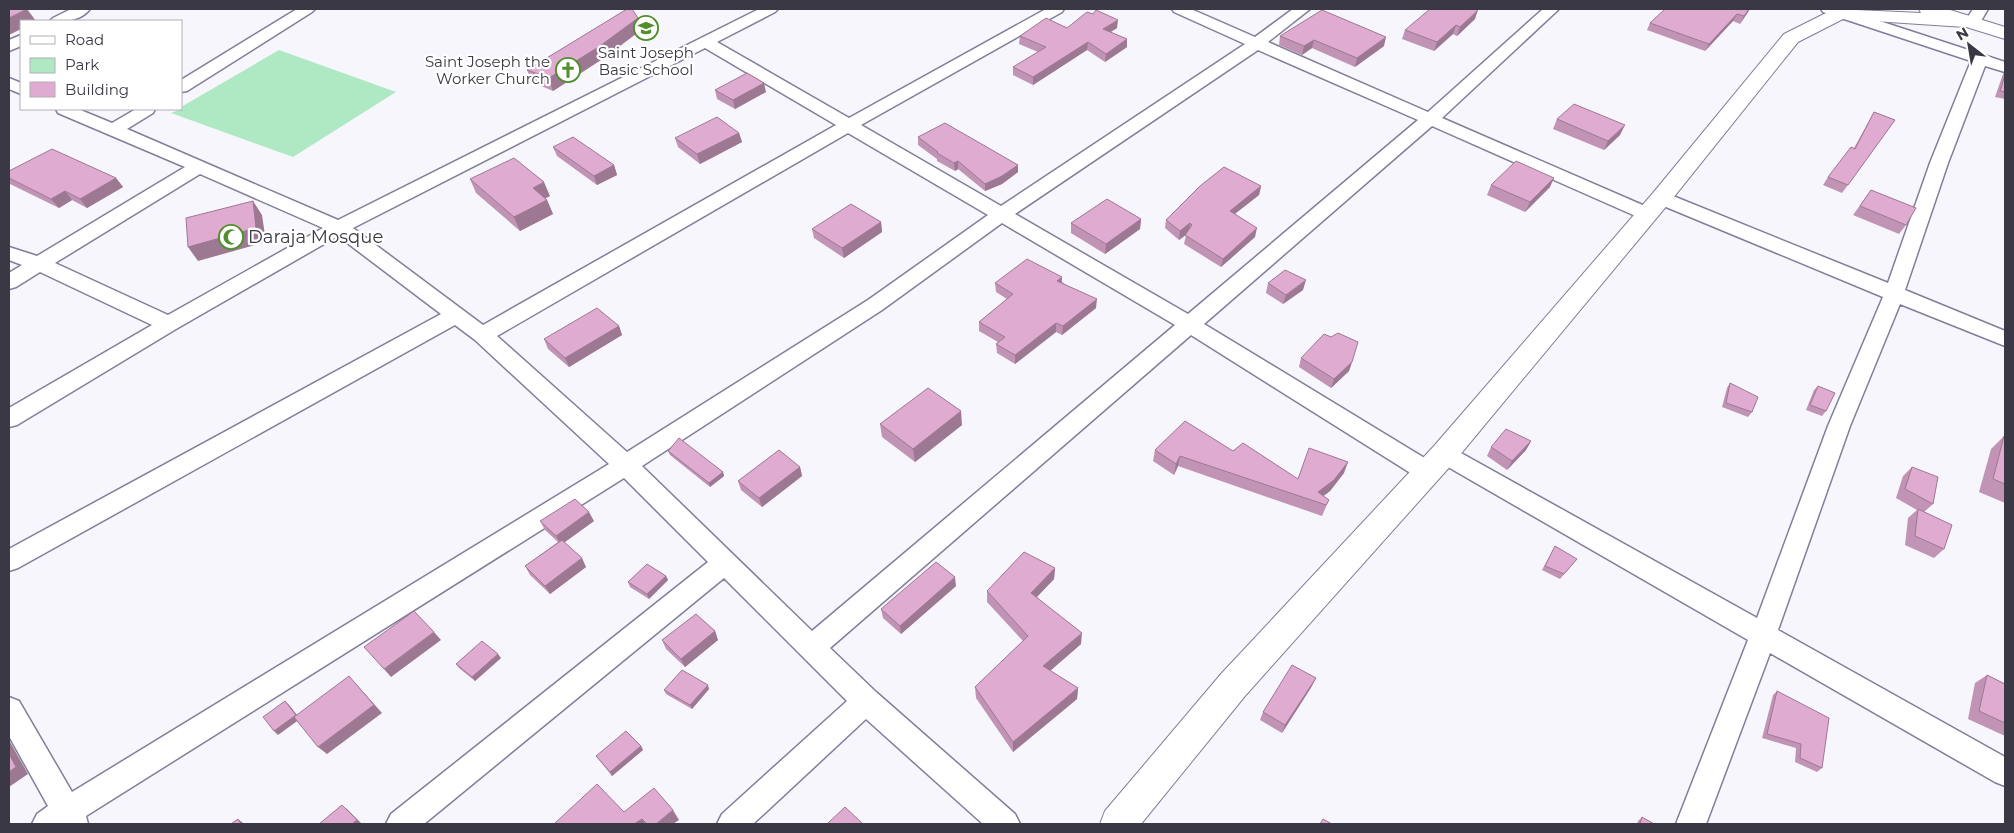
<svg xmlns="http://www.w3.org/2000/svg" width="2014" height="833" font-family="Montserrat,sans-serif">
<style>
.green{fill:#afe9c4}
.lines{fill:none;stroke-linecap:round;stroke-linejoin:round}
.street-casing{stroke:#817e9a;stroke-width:3}
.secondary-casing{stroke:#817e9a;stroke-width:2}
.primary-casing{stroke:#817e9a;stroke-width:2}
.street{fill:#fff;fill-rule:evenodd}
.secondary{fill:#fff;fill-rule:evenodd}
.primary{fill:#fff;fill-rule:evenodd}
.wall{fill:#c193b4}
.shaded-wall{fill:#9d7892}
.building{fill:#e0abd1;stroke:#9d7892}
.labels{text-anchor:middle;dominant-baseline:central;stroke-width:4.5;stroke-linejoin:round;paint-order:stroke}
.far-poi-label{font-size:15px;fill:#393844;stroke:#fff}
.poi-label{font-size:18px;fill:#393844;stroke:#fff;text-anchor:start}
</style>
<rect width="100%" height="100%" fill="#f7f6fc"/>
<!-- green -->
<path class="green" d="M279,50L396,92L293,157L171,113L181,109V107Z"/>
<g class="lines">
<defs>
<path id="street" d="M71,9H90C81,21 64,22 50,21L53,18Z
M297,9H315L312,12L187,91L181,92V80Z
M759,9H778L775,12L717,42L849,118L1046,9H1064L1062,12L861,125L1001,206L1245,44L1174,12L1172,9H1191L1255,37L1293,9H1310L1268,42L1428,112L1543,9H1559L1442,118L1654,210L1656,214L1654,218L1647,220L1640,218L1432,126L1204,324L1436,465L1440,472L1436,479L1428,481L1420,479L1191,335L830,648L876,692L1015,814L1020,824H983L866,719L753,824H717L722,814L847,701L724,578L424,824H386L391,814L708,562L624,478L86,816L88,824H32L37,814L48,806L9,736V697L19,701L72,792L609,464L475,340L455,325L18,568L9,571V549L441,314L338,236L176,329L17,425L9,427V408L152,325L40,272L16,287L9,289V273L22,265L9,260V247L37,256L185,167L58,113L56,109H78L112,123L136,109H155L153,113L127,129L338,220ZM705,48L836,125L483,325L353,228ZM1258,50L1418,120L1188,314L1015,214ZM848,133L988,215L868,300L627,452L497,336ZM200,174L323,228L168,315L55,263ZM1002,223L1175,325L812,631L642,466L882,310Z
M1821,9H1843L2005,62V72L1985,66L1948,163L1905,290L2005,331V346L1900,304L1850,426L1778,630L2005,757V786L1995,782L1770,653L1706,824H1676L1748,640L1436,460L1432,454L1436,448L1444,445L1452,448L1757,618L1828,426L1883,297L1654,202L1652,198L1654,194L1661,192L1668,194L1888,283L1930,163L1971,61L1823,12Z
M1973,9H1988L1978,26H1966L1964,23Z
M21,35V46L9,51V40Z
M9,78L21,83V94L9,89Z"/>
<path id="secondary" d="M1834,9L1965,15L1972,17L1975,21L1972,25L1965,27L1843,19L1798,42L1669,203L1454,462L1245,696L1141,824H1100L1105,811L1221,674L1434,446L1653,193L1784,34Z"/>
<path id="primary" d="M1919,9H1947L2005,27V39L1921,13Z"/>
</defs>
<!-- street casing -->
<use href="#street" class="street-casing"/>
<!-- secondary casing -->
<use href="#secondary" class="secondary-casing"/>
<!-- primary casing -->
<use href="#primary" class="primary-casing"/>
<!-- street -->
<use href="#street" class="street"/>
<!-- secondary -->
<use href="#secondary" class="secondary"/>
<!-- primary -->
<use href="#primary" class="primary"/>
</g>
<!-- wall -->
<path class="wall" d="M1750,9L1740,24L1733,21L1705,51L1647,30L1650,23Z
M1475,19L1457,36L1453,34L1434,51L1402,39L1405,30Z
M1067,28H1117L1111,32L1127,39V47L1105,62L1087,50L1033,85L1013,75V67L1038,52L1019,44L1020,36Z
M641,30L604,58L553,91L532,82L527,70Z
M1280,36L1384,46L1355,67L1312,48L1302,55L1279,45Z
M2005,71V99L1995,97L2003,74Z
M715,90L766,92L735,109L717,99Z
M1874,112L1895,120L1842,193L1823,185L1828,177L1854,148Z
M1557,119L1620,135L1604,150L1553,129Z
M739,133L742,142L700,164L678,147L675,138Z
M918,137L1018,165V172L1002,184L985,191L958,169L955,171L937,161V159L918,145Z
M553,147L614,165L617,175L597,185L557,156Z
M9,171L116,178L123,187L87,208L72,200L59,208L10,184L9,182Z
M470,179L550,196L545,198L547,200L553,214L520,231L476,193Z
M1491,185L1550,187L1525,212L1487,195Z
M1261,186L1259,195L1235,214L1255,237L1221,267L1184,244L1186,235L1179,240L1165,228L1166,220Z
M1871,190L1906,225L1899,234L1853,215Z
M1141,219L1140,229L1105,254L1071,233V223Z
M881,222L882,232L844,258L814,238L812,229Z
M1062,277V282L1096,308L1062,335L1056,332L1015,364L997,353L996,344L998,342L979,331V322L1007,299L996,292L995,283Z
M1268,283L1303,290L1283,304L1266,293Z
M619,326L622,335L569,367L548,349L544,339Z
M1301,358L1352,362L1349,371L1331,388L1299,367Z
M1730,383L1752,412L1748,417L1722,407L1727,388Z
M1818,386L1826,411L1822,416L1806,410L1814,390Z
M880,424L962,425L915,462L882,437Z
M2004,436H2005V503L1979,492L1991,449Z
M1531,441L1526,450L1507,470L1487,456L1491,447Z
M1155,450L1233,451L1298,479L1344,473L1330,491L1323,496L1329,500L1322,516L1178,466L1174,475L1153,461Z
M668,451L723,472L724,476L710,487L670,455Z
M800,467L802,476L762,507L741,490L738,481Z
M1912,467L1933,504L1924,512L1944,549L1934,558L1905,545L1908,518L1917,510L1896,498L1903,476Z
M540,521H594L564,542L586,567L550,594L530,575L525,566L558,542L545,530Z
M1555,546L1574,563L1560,579L1542,570Z
M1055,568L1054,579L1037,597L1081,644L1050,671L1078,688L1077,699L1013,752L976,698L975,687L1023,641L987,602V591Z
M666,576L668,580L649,599L630,587L628,582Z
M956,586L901,634L883,618L881,609Z
M715,631L718,640L685,667L666,649L662,640Z
M501,658L475,681L459,668L456,664Z
M1987,675L2005,684V736L1968,719L1975,683Z
M1312,686L1282,733L1260,720L1263,712Z
M709,689L692,709L666,694L664,690Z
M1777,691L1822,768L1817,772L1795,762L1796,748L1762,738L1773,695Z
M641,746L643,750L612,776L596,756Z
M1642,817L1654,824H1637L1638,821Z"/>
<!-- shaded-wall -->
<path class="shaded-wall" d="M27,9L36,21H21V29L9,35V18Z
M1749,9H1750L1740,24L1744,16Z
M1478,10L1475,19L1457,36L1460,27Z
M1737,14L1733,21L1705,51L1709,44Z
M638,18L641,30L604,58L553,91L549,78Z
M1118,20L1117,28L1102,37L1103,29Z
M1456,25L1453,34L1434,51L1437,42Z
M1386,37L1384,46L1355,67L1357,58Z
M1127,39V47L1105,62L1106,54Z
M1314,40L1312,48L1302,55L1304,46Z
M1088,42L1087,50L1033,85V77Z
M764,83L766,92L735,109L733,100Z
M1625,125L1620,135L1604,150L1608,141Z
M739,133L742,142L700,164L697,154Z
M958,161V169L955,171L954,163Z
M614,165L617,175L597,185L594,176Z
M1018,165V172L1002,184L985,191V184Z
M116,178L123,187L87,208L80,199Z
M1554,178L1550,187L1525,212L1530,202Z
M544,182L550,196L538,202L533,188Z
M1261,186L1259,195L1228,219L1230,211Z
M65,191L72,200L59,208L51,199Z
M547,200L553,214L520,231L514,217Z
M253,201L262,215L266,242L198,261L188,247Z
M1141,219L1140,229L1105,254L1106,244Z
M881,222L882,232L844,258L842,248Z
M1190,223L1189,232L1179,240L1180,231Z
M1257,228L1255,237L1221,267L1223,259Z
M1062,277L1061,286L1057,281Z
M1306,280L1303,290L1283,304L1286,295Z
M1097,299L1096,308L1062,335L1063,326Z
M1056,323V332L1015,364V355Z
M619,326L622,335L569,367L565,358Z
M1352,362L1349,371L1331,388L1334,379Z
M961,411L962,425L915,462L913,449Z
M1531,441L1526,450L1507,470L1512,461Z
M1180,456L1178,466L1174,475L1176,464Z
M1348,462L1344,473L1330,491L1316,502L1318,492Z
M800,467L802,476L762,507L759,498Z
M723,472L724,476L710,487L709,483Z
M589,512L594,521L561,545L556,536Z
M582,558L586,567L550,594L545,586Z
M1055,568L1054,579L1030,604L1031,593Z
M666,576L668,580L649,599L647,594Z
M955,577L956,586L901,634L900,626Z
M715,631L718,640L685,667L681,659Z
M434,632L441,640L391,677L384,669Z
M1082,633L1081,644L1043,677V666Z
M498,654L501,658L475,681L472,677Z
M1316,678L1312,686L1282,733L1285,725Z
M357,685L382,713L327,754L318,747Z
M708,685L709,689L692,709L690,705Z
M1078,688L1077,699L1013,752V742Z
M285,701L290,706L300,719L278,735L274,731Z
M9,740L28,774L9,787Z
M641,746L643,750L612,776L610,772Z
M346,808L361,823L360,824H352Z
M673,810L679,820L673,824H656Z
M238,819L243,823L244,824H241Z
M642,819L646,824H634Z"/>
<!-- building -->
<path class="building" d="M9,9H27L9,18Z
M627,9H632L638,18L600,46L549,78L527,70Z
M1430,9H1473L1478,10L1460,27L1456,25L1437,42L1405,30Z
M1665,9H1749L1744,16L1737,14L1709,44L1650,23Z
M1096,10L1118,20L1103,29L1127,39L1106,54L1088,42L1033,77L1013,67L1046,47L1020,36L1046,18L1067,28L1087,12L1093,14Z
M1322,10L1386,37L1357,58L1314,40L1304,46L1280,36Z
M747,73L764,83L733,100L715,90Z
M2005,75V92L2000,91Z
M1574,104L1625,125L1608,141L1557,119Z
M1874,112L1895,120L1848,185L1828,177L1851,147L1855,149Z
M717,117L739,133L697,154L675,138Z
M945,123L1018,165L1002,176L985,184L958,161L954,163L937,153L938,152L918,137Z
M573,137L614,165L594,176L553,147Z
M52,149L116,178L80,199L65,191L51,199L9,178V171Z
M514,158L544,182L533,188L547,200L514,217L470,179Z
M1516,161L1554,178L1530,202L1491,185Z
M1224,167L1261,186L1230,211L1257,228L1223,259L1185,235L1192,225L1190,223L1180,231L1166,220L1200,186Z
M1871,190L1916,208L1906,225L1860,206Z
M1107,199L1141,219L1106,244L1071,223Z
M253,201L256,228L188,247L186,218Z
M851,204L881,222L842,248L812,229Z
M1027,259L1062,277L1057,281L1097,299L1063,326L1056,323L1015,355L996,344L1005,337L979,322L1013,294L995,283Z
M1285,270L1306,280L1286,295L1268,283Z
M597,308L619,326L565,358L544,339Z
M1338,333L1358,342L1352,362L1334,379L1301,358L1324,334L1331,337Z
M1730,383L1758,397L1752,412L1726,403Z
M1818,386L1835,393L1826,411L1810,405Z
M928,388L961,411L913,449L880,424Z
M1185,421L1233,451L1243,443L1298,479L1309,448L1348,462L1334,480L1318,492L1329,500L1326,505L1180,456L1176,464L1155,450Z
M1506,429L1531,441L1512,461L1491,447Z
M2004,436H2005V484L1993,479Z
M679,438L723,472L709,483L668,451Z
M779,450L800,467L759,498L738,481Z
M1912,467L1938,477L1933,504L1905,489Z
M575,499L589,512L556,536L540,521Z
M1918,509L1952,525L1944,549L1915,536Z
M562,540L582,558L545,586L525,566Z
M1555,546L1577,559L1564,574L1545,566Z
M1024,552L1055,568L1031,593L1082,633L1043,666L1078,688L1013,742L975,687L1028,636L987,591Z
M936,562L955,577L900,626L881,609Z
M647,564L666,576L647,594L628,582Z
M414,611L434,632L384,669L364,647Z
M696,614L715,631L681,659L662,640Z
M482,641L498,654L472,677L456,664Z
M1292,665L1316,678L1285,725L1263,712Z
M682,670L708,685L690,705L664,690Z
M1987,675L2005,684V723L1979,711Z
M349,676L374,705L318,747L294,717Z
M1777,691L1829,718L1822,768L1800,758L1801,744L1767,734Z
M285,701L296,715L274,731L263,717Z
M626,731L641,746L610,772L596,756Z
M9,754L16,767L9,772Z
M597,784L624,812L654,788L673,810L656,824H647L642,819L634,824H554Z
M342,805L357,820L352,824H319Z
M845,807L863,824H827Z
M1642,817L1654,824H1640Z
M238,819L241,824H231Z
M1323,819L1332,824H1320Z"/>
<!-- icons -->
<defs>
<symbol id="university-ring" viewBox="-11 -11 22 22"><circle r="9.5" fill="#fff" stroke="#518e2e" stroke-width="1.5"/><path d="M0-5L7-2L0 1L-7-2ZM-4 1L0 2.5L4 1V4Q0 6-4 4Z" fill="#518e2e"/></symbol>
<symbol id="church-ring" viewBox="-11 -11 22 22"><circle r="9.5" fill="#fff" stroke="#518e2e" stroke-width="1.5"/><path d="M-1.2-6h2.4v3.5h3.3v2.4h-3.3V6h-2.4V-.1h-3.3v-2.4h3.3Z" fill="#518e2e"/></symbol>
<symbol id="mosque-ring" viewBox="-11 -11 22 22"><circle r="9.5" fill="#fff" stroke="#518e2e" stroke-width="1.5"/><path d="M3.5-4.9A6 6 0 1 0 3.5 4.9A5 5 0 1 1 3.5-4.9Z" fill="#518e2e"/></symbol>
</defs>
<g fill-rule="evenodd">
<use href="#university-ring" x="632" y="14" width="28" height="28"/>
<use href="#church-ring" x="554" y="56" width="28" height="28"/>
<use href="#mosque-ring" x="217" y="223" width="28" height="28"/>
</g>
<g class="labels">
<!-- far-poi labels -->
<g class="far-poi-label">
<text x="646" y="52">Saint Joseph<tspan x="646" dy="17">Basic School</tspan></text>
<text x="550" y="61" text-anchor="end">Saint Joseph the<tspan x="550" dy="17">Worker Church</tspan></text>
</g>
<!-- poi labels -->
<g class="poi-label">
<text x="248" y="237">Daraja Mosque</text>
</g>
</g>
<!-- border -->
<rect width="2014" height="833" fill="none" stroke="#393844" stroke-width="20"/>
<!-- legend -->
<rect x="20" y="20" width="162" height="90" fill="#ffffff" stroke="#b0afb4"/>
<rect x="30" y="36" width="25" height="8" fill="#ffffff" stroke="#b0afb4"/>
<text x="65" y="45" font-size="15" fill="#393844">Road</text>
<rect x="30" y="58" width="25" height="15" fill="#afe9c4" stroke="#b0afb4"/>
<text x="65" y="70" font-size="15" fill="#393844">Park</text>
<rect x="30" y="82" width="25" height="15" fill="#e0abd1" stroke="#b0afb4"/>
<text x="65" y="95" font-size="15" fill="#393844">Building</text>
<!-- north arrow -->
<g transform="translate(1969 45) rotate(329)" stroke="#ffffff" stroke-width="4" paint-order="stroke">
<path d="M0-4L9 19L0 12L-9 19Z" fill="#393844"/>
<text y="-8" font-size="14" font-weight="bold" text-anchor="middle" fill="#393844">N</text>
</g>
</svg>
